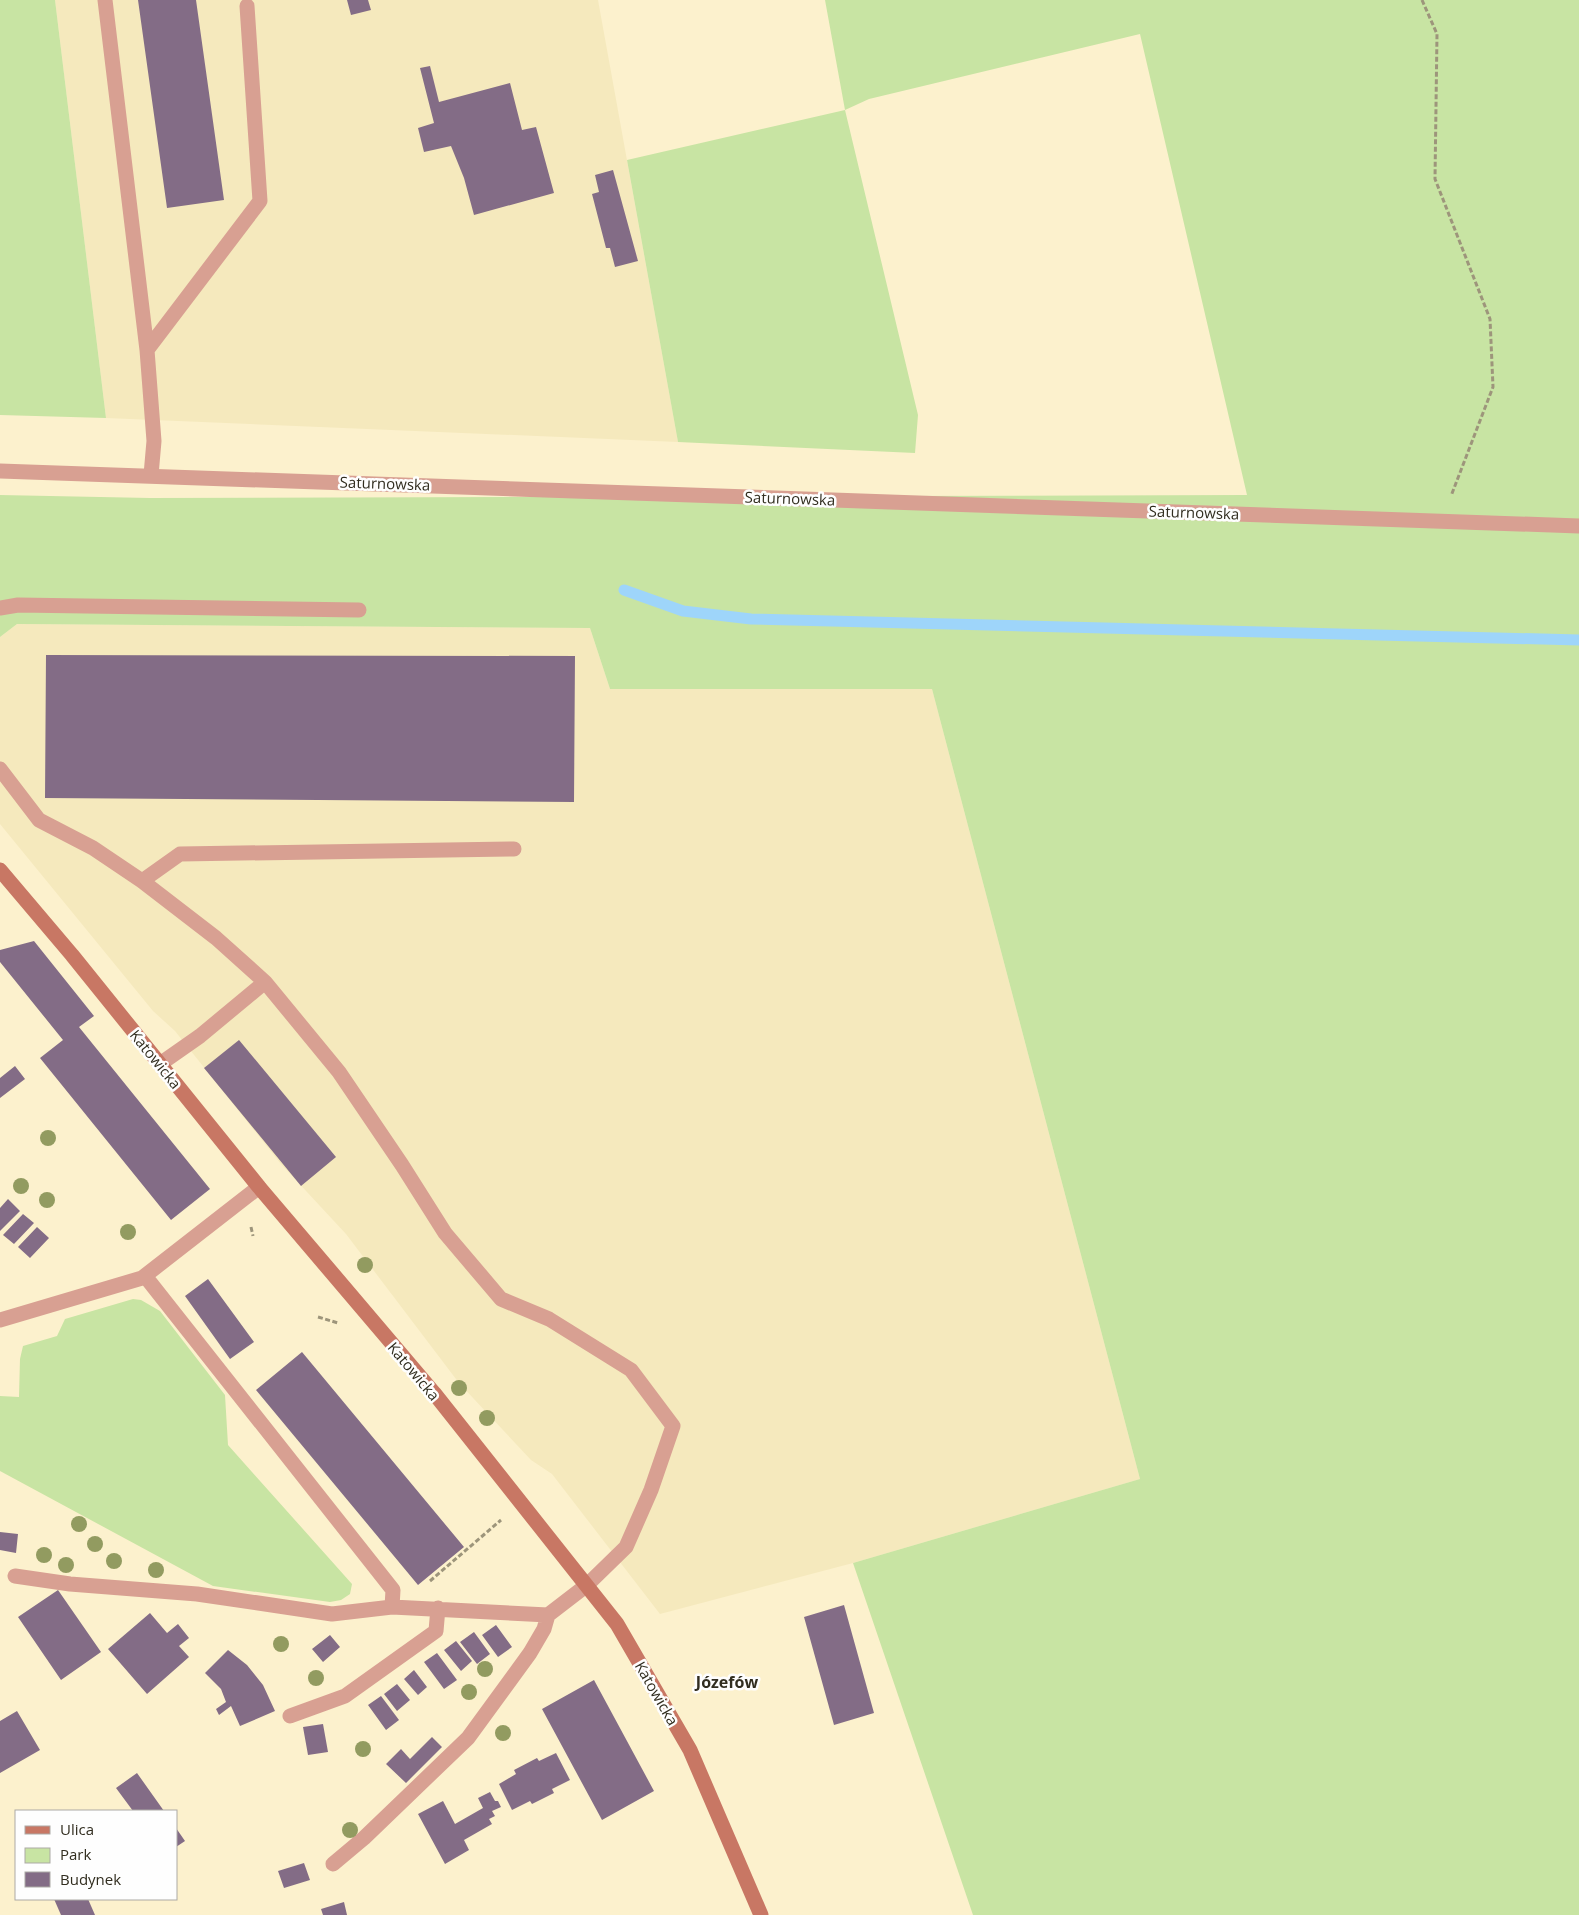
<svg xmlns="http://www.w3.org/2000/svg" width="1579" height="1915" font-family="'Open Sans',sans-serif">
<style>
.built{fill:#f5e9bd}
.green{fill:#c8e4a3}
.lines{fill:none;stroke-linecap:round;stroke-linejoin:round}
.stream{stroke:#9ed5fa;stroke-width:11}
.building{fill:#836c86}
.path{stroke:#9d957b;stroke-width:3;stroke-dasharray:5 2.5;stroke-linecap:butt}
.lane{stroke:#d8a092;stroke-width:15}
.street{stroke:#d8a092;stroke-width:15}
.secondary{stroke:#c87764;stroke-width:15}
.tree{fill:#929b60}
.labels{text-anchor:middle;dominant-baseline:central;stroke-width:5;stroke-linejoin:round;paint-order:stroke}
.street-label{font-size:15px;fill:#312d1f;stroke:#fefefe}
.neighbourhood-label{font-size:16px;font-weight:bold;fill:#312d1f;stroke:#fefefe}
</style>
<rect width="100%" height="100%" fill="#fcf1cd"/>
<!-- built -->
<path class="built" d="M55,0H598L678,442L106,418Z
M17,624L590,628L610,689H932L1140,1479L853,1563L660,1614L552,1474L531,1460L459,1383L346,1234L281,1164L175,1031L153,1011L0,824V637Z"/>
<!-- green -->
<path class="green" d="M0,0H55L106,418L0,415Z
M825,0H1579V1915H973L853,1563L1140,1479L932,689H610L590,628L17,624L0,637V495L150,498L1247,495L1140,34L869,99L845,110L918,415L915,453L678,442L627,160L845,110Z
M133,1299L141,1300L160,1311L225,1395L228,1445L352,1584L350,1594L341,1600L330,1602L213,1586L0,1471V1396L19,1397L20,1359L23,1346L57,1336L65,1319Z"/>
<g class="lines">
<!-- stream -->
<path class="stream" d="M624,590L683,611L751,619L1579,640"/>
</g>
<!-- building -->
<path class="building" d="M138,0H196L224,200L167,208Z
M347,0H368L371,10L351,15Z
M430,66L439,102L510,83L522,130L536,127L554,193L474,215L464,178L451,146L424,152L418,128L434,123L420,68Z
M613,170L638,261L615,267L610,248H606L592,194L599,192L595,175Z
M46,655L575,656L574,802L45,798Z
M34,941L94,1016L79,1027L210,1189L171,1220L40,1058L63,1040L0,962V950Z
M239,1040L336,1157L301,1186L204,1068Z
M15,1066L25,1079L0,1098V1078Z
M8,1199L20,1211L0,1231V1208Z
M23,1214L34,1223L14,1244L3,1235Z
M37,1227L49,1238L30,1258L18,1247Z
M208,1279L254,1342L230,1359L185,1296Z
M302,1352L464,1547L418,1585L256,1390Z
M0,1532L18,1534L16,1553L0,1550Z
M58,1590L101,1652L61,1680L18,1617Z
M844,1605L874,1713L834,1725L804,1617Z
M150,1613L167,1633L178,1624L189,1638L179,1646L189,1657L147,1694L108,1649Z
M496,1625L512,1647L498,1657L482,1635Z
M474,1632L490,1654L477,1664L460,1642Z
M330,1635L340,1647L323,1662L312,1649Z
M456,1641L472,1661L461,1671L444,1650Z
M228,1650L247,1665L263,1685L275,1711L240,1726L231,1706L219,1715L216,1709L226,1702L221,1689L205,1673Z
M437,1653L457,1680L444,1689L424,1662Z
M414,1670L427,1687L418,1695L404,1679Z
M594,1680L654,1791L602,1820L542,1709Z
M397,1684L410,1700L397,1711L384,1694Z
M381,1696L399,1720L386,1730L368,1705Z
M17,1711L40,1750L0,1773V1721Z
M323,1724L328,1752L308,1755L303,1727Z
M432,1737L442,1747L406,1783L386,1764L401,1749L410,1759Z
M556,1753L570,1780L552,1789L554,1793L532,1804L530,1801L512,1810L499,1784L516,1774L514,1770L537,1758L539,1761Z
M137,1773L164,1811H133L116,1788Z
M490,1792L495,1801H498L501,1807L492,1811L495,1816L489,1819L492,1824L464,1840L469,1850L445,1864L418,1814L443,1801L455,1824L483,1808L478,1798Z
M176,1828L185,1841L176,1847Z
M304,1863L310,1880L284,1888L278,1871Z
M54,1899H88L95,1915H61Z
M344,1902L347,1915H323L321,1909Z"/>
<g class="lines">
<!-- path -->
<path class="path" d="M1422,0L1437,34L1435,179L1490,319L1493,387L1451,496
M251,1227L253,1236
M318,1317L338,1323
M430,1581L501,1520"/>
<!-- lane -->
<path class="lane" d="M105,0L147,350L154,441L151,475
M147,350L260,201L247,6
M0,608L18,605L359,610
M0,769L39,820L93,848L142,881
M160,1064L200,1036L265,982L216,938L142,881L180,854L514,849
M145,1276L393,1590L392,1607
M0,1320L142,1278L259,1187
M15,1576L70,1584L197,1594L332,1614L392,1607L548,1615L587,1585L626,1547L651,1490L673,1426L631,1370L549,1319L501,1299L445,1233L402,1165L339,1072L265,982
M290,1716L345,1696L436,1631L438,1608
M333,1864L364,1838L468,1738L530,1653L544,1629L548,1615"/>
<!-- street -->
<path class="street" d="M0,471L1579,526"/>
<!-- secondary -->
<path class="secondary" d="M0,870L72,955L259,1187L434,1393L617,1624L690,1750L761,1915"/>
</g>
<!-- trees -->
<g class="tree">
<circle cx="48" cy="1138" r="8"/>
<circle cx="21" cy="1186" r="8"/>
<circle cx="47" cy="1200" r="8"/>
<circle cx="128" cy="1232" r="8"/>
<circle cx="365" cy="1265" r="8"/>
<circle cx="459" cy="1388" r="8"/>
<circle cx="487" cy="1418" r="8"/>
<circle cx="79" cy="1524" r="8"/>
<circle cx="95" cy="1544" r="8"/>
<circle cx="44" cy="1555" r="8"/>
<circle cx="114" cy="1561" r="8"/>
<circle cx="66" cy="1565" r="8"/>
<circle cx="156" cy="1570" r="8"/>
<circle cx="281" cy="1644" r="8"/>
<circle cx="485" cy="1669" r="8"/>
<circle cx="316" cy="1678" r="8"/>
<circle cx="469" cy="1692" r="8"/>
<circle cx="503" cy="1733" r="8"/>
<circle cx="363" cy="1749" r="8"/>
<circle cx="350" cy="1830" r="8"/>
</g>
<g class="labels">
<!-- street labels -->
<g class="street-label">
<text transform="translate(385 483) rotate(2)">Saturnowska</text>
<text transform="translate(790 498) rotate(2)">Saturnowska</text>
<text transform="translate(1194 512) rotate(2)">Saturnowska</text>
<text transform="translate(156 1059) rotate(51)">Katowicka</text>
<text transform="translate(414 1371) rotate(50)">Katowicka</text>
<text transform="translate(657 1693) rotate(60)">Katowicka</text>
</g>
<!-- neighbourhood labels -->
<g class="neighbourhood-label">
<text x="727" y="1682">Józefów</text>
</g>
</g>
<!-- legend -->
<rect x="15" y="1810" width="162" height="90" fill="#fefefe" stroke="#acaaa5"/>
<rect x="25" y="1826" width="25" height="8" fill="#c87764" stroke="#acaaa5"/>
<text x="60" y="1835" font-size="15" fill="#312d1f">Ulica</text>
<rect x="25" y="1848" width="25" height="15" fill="#c8e4a3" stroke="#acaaa5"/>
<text x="60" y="1860" font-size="15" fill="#312d1f">Park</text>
<rect x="25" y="1872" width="25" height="15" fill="#836c86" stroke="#acaaa5"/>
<text x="60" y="1885" font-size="15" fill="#312d1f">Budynek</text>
</svg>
